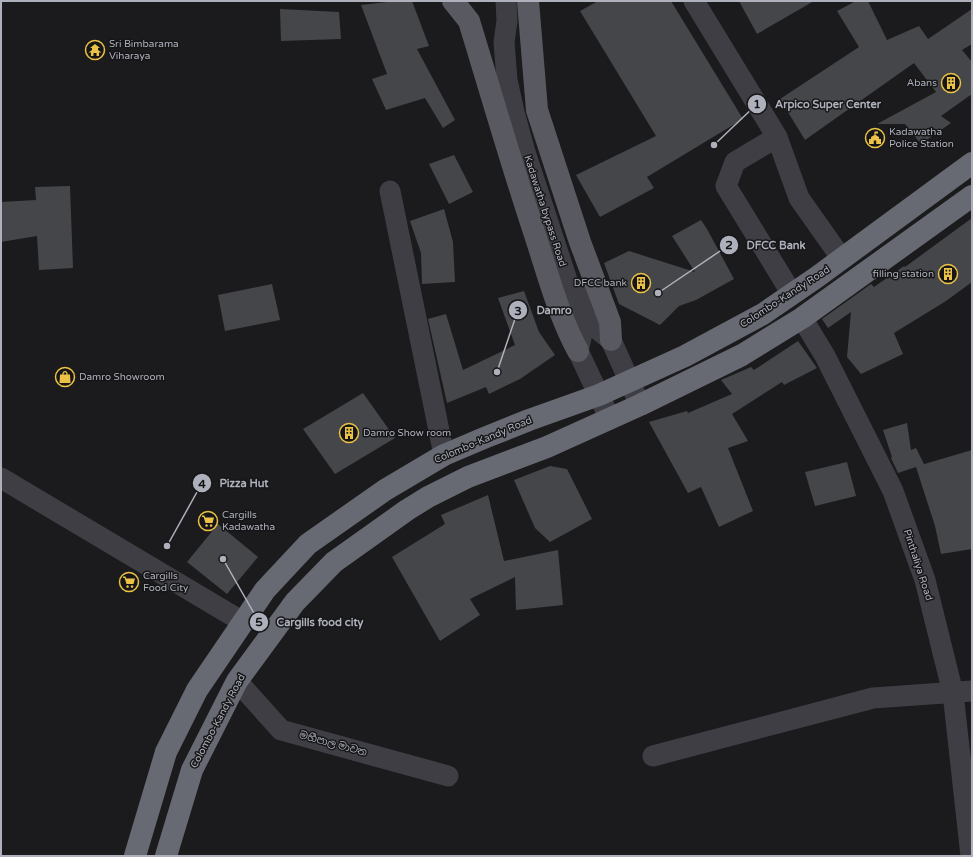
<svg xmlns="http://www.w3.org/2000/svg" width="973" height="857" font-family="'Varela Round','Noto Sans Sinhala',sans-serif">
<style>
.building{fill:#45464a}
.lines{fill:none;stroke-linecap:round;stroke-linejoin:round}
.minor{stroke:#3e3e44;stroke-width:21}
.major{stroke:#585961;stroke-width:22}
.highway{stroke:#686a73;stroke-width:22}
.labels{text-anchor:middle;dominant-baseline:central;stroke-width:3;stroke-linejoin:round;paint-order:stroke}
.poi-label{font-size:10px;fill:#aeb1bc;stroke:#161618;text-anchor:start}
.street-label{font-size:10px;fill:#aeb1bc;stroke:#161618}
.leader{fill:none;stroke:#aeb1bc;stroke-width:1.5}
.callout-dot{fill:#aeb1bc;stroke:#161618;stroke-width:1.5}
.mark-label{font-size:12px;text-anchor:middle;font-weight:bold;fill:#111}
.callout-label{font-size:11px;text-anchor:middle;font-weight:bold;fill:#aeb1bc;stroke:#161618;stroke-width:3;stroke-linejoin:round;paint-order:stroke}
</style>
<rect width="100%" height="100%" fill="#1b1b1d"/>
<!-- building -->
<path class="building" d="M396,1H412L429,46L417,49L455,120L443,128L425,98L386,110L372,79L387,74L361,5Z
M598,1H671L743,119L647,177L654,188L600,217L576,175L656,136L580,11Z
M739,1H814L757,34Z
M856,1H868L887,40L919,26L928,39L972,9V44L962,50L972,62V94L941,116L951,123L921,144L905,124H877L936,92L914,63L805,140L780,99L859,47L837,11Z
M280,9L339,12L341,39L281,41Z
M454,155L473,192L449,204L429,164Z
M70,186L73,268L39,270L37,236L1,242V202L36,200L35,187Z
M444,209L453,242L455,282L422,284L421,253L410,221Z
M972,218V282L946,301L894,333L903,354L861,374L847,357L851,312L828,328L822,319L871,284L874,287L904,266L905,267Z
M701,220L707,229L734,279L696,300L679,306L660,325L619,304L604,263L629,251L695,272L672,236Z
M272,284L280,320L225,331L218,295Z
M524,291L539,332L555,355L520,379L489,394L486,387L447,403L428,319L446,314L463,370L515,345L498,298Z
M798,341L817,368L784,385L782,382L732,414L748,441L728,448L753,511L719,527L701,487L688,493L649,422L687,411L688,413L732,394L721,380L751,367L754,370Z
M363,393L395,438L335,474L303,429Z
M907,423L911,450L916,448L924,464L921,465L972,450V549L941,554L935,526L916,467L898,473L891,458L892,457L883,430Z
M847,462L856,496L815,506L805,472Z
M550,466L567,469L592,519L550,542L535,528L514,480Z
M488,495L504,561L558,550L563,605L516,610L515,577L470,599L480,615L440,641L392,557L445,524L441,515Z
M218,524L258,557L227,594L187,562Z"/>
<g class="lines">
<!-- minor -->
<path class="minor" d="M506,1L507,21L504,42L507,80L514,112L525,152L566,277L579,318L581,338L578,351L610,419
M694,1L777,137L799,198L842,259
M777,137L735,162L726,186L792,294
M390,191L444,455
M585,296L596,328L611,340L640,405
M802,318L825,356L893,491L925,580L953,693L971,856
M1,478L243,622
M237,681L281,730L448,776
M653,756L873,698L972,691"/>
<!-- major -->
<path class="major" d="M453,1L469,21C491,93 512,166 536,238C548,275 559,316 578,351
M528,1L537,110L580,242L610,322L611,340"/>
<!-- highway -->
<path class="highway" d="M135,856L166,752L197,690L265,590L308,544L385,490L444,455L484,438L529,420L599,395L685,356L763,314L817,277L972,163
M166,856L192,770L237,681L295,602L334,562L407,510L428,497L468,477L547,447L640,405L742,355L802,318L972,196"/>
</g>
<!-- icons -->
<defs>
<symbol id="temple-ring" viewBox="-11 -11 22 22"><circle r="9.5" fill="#161618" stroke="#ebc245" stroke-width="1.5"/><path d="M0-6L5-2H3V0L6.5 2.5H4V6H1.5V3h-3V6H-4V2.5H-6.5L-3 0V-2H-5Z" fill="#ebc245"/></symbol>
<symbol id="building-ring" viewBox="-11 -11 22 22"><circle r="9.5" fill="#161618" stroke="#ebc245" stroke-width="1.5"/><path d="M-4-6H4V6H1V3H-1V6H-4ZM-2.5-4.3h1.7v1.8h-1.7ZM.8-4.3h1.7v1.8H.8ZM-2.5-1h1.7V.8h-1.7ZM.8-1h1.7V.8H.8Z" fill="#ebc245"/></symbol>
<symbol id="civic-ring" viewBox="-11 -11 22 22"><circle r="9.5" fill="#161618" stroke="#ebc245" stroke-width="1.5"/><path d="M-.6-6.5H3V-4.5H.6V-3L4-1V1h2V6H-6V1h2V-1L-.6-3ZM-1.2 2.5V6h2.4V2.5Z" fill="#ebc245"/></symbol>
<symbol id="shop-ring" viewBox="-11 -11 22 22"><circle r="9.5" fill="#161618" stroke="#ebc245" stroke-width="1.5"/><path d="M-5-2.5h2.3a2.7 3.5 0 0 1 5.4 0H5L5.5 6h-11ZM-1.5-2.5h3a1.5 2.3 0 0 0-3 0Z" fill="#ebc245"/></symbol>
<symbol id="supermarket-ring" viewBox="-11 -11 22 22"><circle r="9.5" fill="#161618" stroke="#ebc245" stroke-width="1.5"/><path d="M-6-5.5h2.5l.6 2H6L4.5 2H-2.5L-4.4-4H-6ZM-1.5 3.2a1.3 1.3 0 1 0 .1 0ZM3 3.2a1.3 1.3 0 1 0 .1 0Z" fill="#ebc245"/></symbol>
</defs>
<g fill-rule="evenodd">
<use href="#temple-ring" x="84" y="39" width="22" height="22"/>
<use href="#building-ring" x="940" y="72" width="22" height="22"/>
<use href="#civic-ring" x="864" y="127" width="22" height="22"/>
<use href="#building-ring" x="937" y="263" width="22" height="22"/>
<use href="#building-ring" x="630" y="272" width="22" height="22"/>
<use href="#shop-ring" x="54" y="366" width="22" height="22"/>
<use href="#building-ring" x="338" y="422" width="22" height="22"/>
<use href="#supermarket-ring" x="197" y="510" width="22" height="22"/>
<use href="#supermarket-ring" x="118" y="571" width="22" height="22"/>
</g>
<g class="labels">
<!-- poi labels -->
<g class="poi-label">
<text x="109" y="44">Sri Bimbarama<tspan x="109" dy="12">Viharaya</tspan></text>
<text x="937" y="83" text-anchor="end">Abans</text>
<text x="889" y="132">Kadawatha<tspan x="889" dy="12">Police Station</tspan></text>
<text x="934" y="274" text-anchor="end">filling station</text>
<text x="627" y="283" text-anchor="end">DFCC bank</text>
<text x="79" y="377">Damro Showroom</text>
<text x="363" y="433">Damro Show room</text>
<text x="222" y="515">Cargills<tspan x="222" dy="12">Kadawatha</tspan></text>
<text x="143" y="576">Cargills<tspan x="143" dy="12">Food City</tspan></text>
</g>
<!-- street labels -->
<g class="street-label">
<text transform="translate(545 211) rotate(72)">Kadawatha bypass Road</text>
<text transform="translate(785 297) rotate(-33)">Colombo-Kandy Road</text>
<text transform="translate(483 440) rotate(-23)">Colombo-Kandy Road</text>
<text transform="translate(918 565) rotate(72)">Pinthaliya Road</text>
<text transform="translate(218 721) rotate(-62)">Colombo-Kandy Road</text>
<text transform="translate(333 744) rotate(15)">මහීපාල මාවත</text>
</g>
</g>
<!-- callouts -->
<path class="leader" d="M714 145L757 104M658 293L729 245M497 372L518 310M167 546L202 483M223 559L259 622"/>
<g class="callout-dot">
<circle cx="714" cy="145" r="4"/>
<circle cx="658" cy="293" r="4"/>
<circle cx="497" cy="372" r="4"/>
<circle cx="167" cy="546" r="4"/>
<circle cx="223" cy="559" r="4"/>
<circle cx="757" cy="104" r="10"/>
<circle cx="729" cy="245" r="10"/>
<circle cx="518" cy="310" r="10"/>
<circle cx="202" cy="483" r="10"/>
<circle cx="259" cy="622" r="10"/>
</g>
<g class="mark-label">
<text x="757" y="108">1</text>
<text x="729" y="249">2</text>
<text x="518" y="315">3</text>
<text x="202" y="488">4</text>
<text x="259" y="626">5</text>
</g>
<g class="callout-label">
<text x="828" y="108">Arpico Super Center</text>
<text x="776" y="249">DFCC Bank</text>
<text x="554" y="314">Damro</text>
<text x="244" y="487">Pizza Hut</text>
<text x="320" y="626">Cargills food city</text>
</g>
<!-- border -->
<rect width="973" height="857" fill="none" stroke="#aeb1bc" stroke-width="4"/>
</svg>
